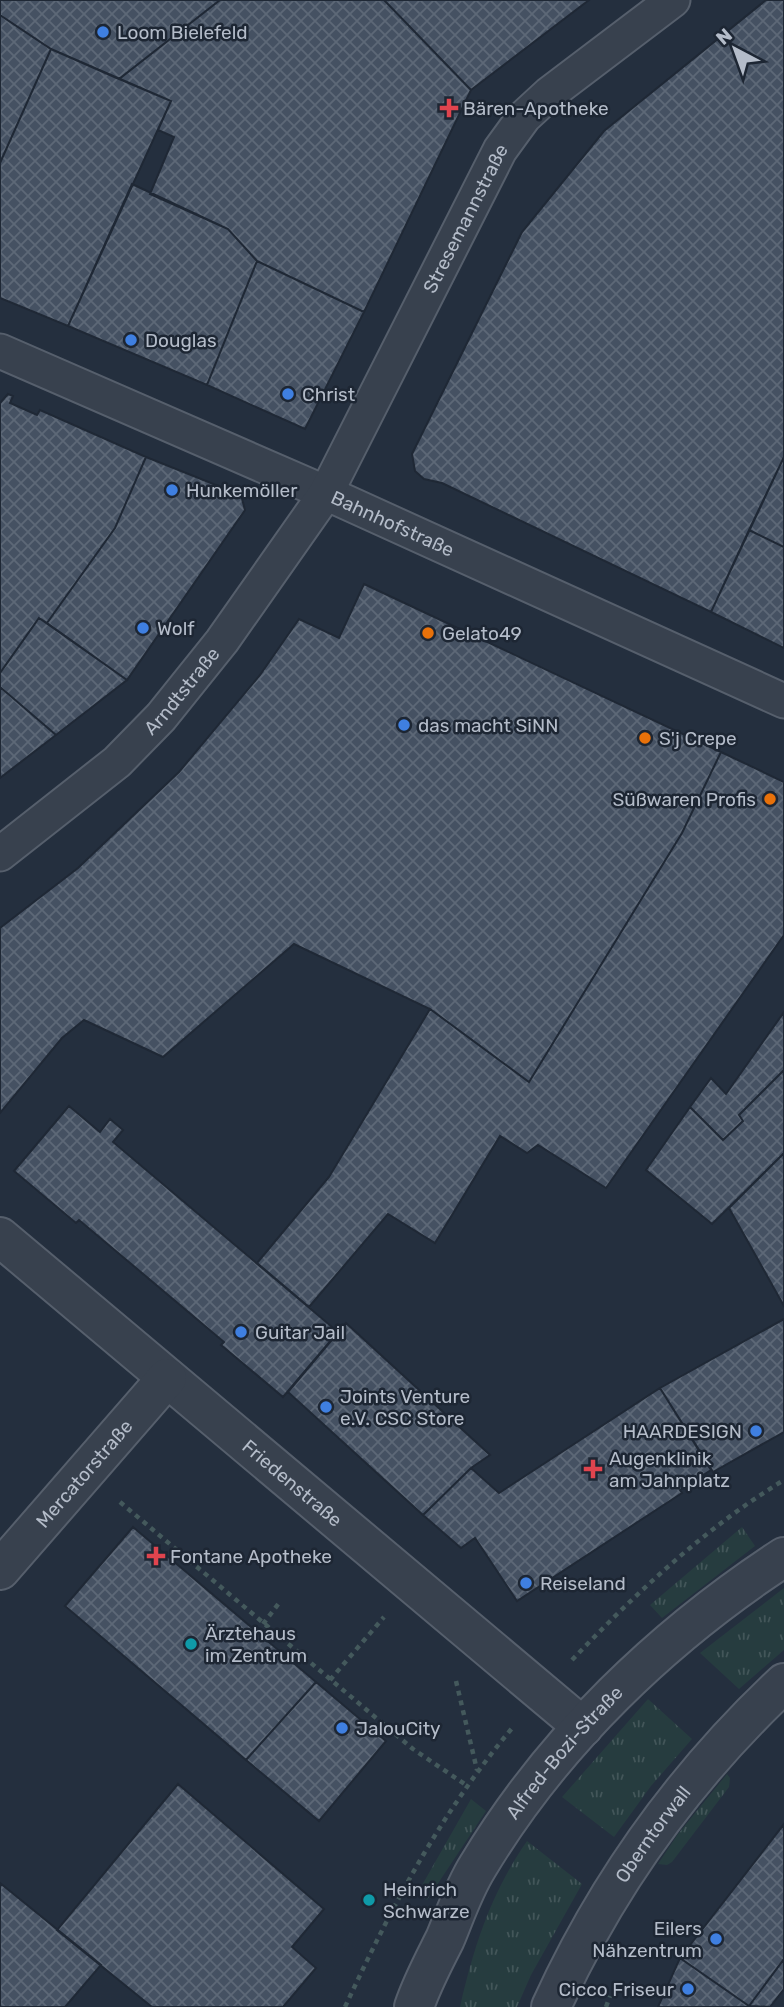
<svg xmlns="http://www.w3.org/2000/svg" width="784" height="2007" font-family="Rubik,sans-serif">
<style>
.grass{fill:url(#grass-tufts)}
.building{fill:url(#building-cross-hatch);stroke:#1f2835;stroke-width:2}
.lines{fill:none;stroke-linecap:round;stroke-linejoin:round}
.pedestrian-casing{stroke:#565f6c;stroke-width:37}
.minor-casing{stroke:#565f6c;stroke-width:42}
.tertiary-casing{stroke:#565f6c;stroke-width:42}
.path{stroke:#44595c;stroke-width:4.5;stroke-dasharray:5 5;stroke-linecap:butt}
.pedestrian{stroke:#38414e;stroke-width:33}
.minor{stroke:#38414e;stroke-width:38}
.tertiary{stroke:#38414e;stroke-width:38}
.shop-dot{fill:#3f7fe0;stroke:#1d2633;stroke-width:2.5}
.health-dot{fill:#e0444e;stroke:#1d2633;stroke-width:2.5}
.food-dot{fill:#e8710a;stroke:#1d2633;stroke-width:2.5}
.culture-dot{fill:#0f9aa8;stroke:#1d2633;stroke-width:2.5}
.labels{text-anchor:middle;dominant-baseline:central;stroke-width:5;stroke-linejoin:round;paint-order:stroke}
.poi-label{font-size:19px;fill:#b4bcc9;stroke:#1d2633;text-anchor:start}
.street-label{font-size:19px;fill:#b4bcc9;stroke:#1d2633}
</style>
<defs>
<pattern id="grass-tufts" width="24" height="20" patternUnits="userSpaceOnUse" patternTransform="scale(1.75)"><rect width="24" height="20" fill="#263c3f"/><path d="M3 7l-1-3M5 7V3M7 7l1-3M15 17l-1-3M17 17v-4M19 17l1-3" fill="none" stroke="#435659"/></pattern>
<pattern id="building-cross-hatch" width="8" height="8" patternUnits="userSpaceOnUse" patternTransform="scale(1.75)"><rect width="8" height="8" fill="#455162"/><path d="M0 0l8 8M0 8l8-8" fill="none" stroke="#5d6877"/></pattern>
</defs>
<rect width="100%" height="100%" fill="#242f3e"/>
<!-- grass -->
<path class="grass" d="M742,1527L755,1546L662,1618L650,1605Z
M784,1588V1650L739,1689L700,1653Z
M648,1699L692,1739L651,1786L614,1837L562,1797Z
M727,1774L730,1778L729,1787L672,1862L667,1865L658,1864L678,1834Z
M471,1799L486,1811L427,1900L417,1894Z
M527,1841L582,1884L531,1975L517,2007H460C474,1946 491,1893 527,1841Z"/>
<!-- building -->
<path class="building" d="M0,0H220L119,79L51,49L0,15Z
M220,0H384L471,90L364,312L257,261L228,229L150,194L174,137L158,130L171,101L119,79Z
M384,0H589L471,90Z
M766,0H784V457L711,612L442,483L424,479L415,471L412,454L522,232L604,131Z
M0,15L51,49L0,163Z
M51,49L171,101L68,326L0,298V163Z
M132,184L228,229L257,261L207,385L68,326Z
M257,261L364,312L305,429L207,385Z
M8,394L13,396L10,403L37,415L40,410L146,457L115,528L47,623L39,618L0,673V403Z
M146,457L241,495L245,510L127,680L47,623L115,528Z
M784,457V547L749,530Z
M749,530L784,547V648L711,612Z
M364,584L721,752L682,833L529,1082L430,1009L294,944L163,1057L84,1020L62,1038L0,1113V928L78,868L179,772L260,675L299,619L339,638Z
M39,618L127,680L56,735L0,687V673Z
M0,687L56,735L0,778Z
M721,752L784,782V935L606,1188L538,1145L527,1153L500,1136L435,1243L388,1214L309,1307L257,1263L329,1177L430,1009L529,1082L682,833Z
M784,1012V1070L739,1115L743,1121L723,1140L690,1107L711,1078L726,1094Z
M784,1070V1153L712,1224L646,1170L690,1107L723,1140L743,1121L739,1115Z
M69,1106L100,1132L110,1119L123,1130L113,1142L338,1332L283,1397L221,1345L224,1342L79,1220L76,1223L14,1171Z
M784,1153V1306L729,1208Z
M784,1319V1432L713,1472L660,1388Z
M346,1323L490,1455L471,1468L423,1515L288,1392Z
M660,1388L711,1470L680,1490L682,1493L517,1601L475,1538L461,1548L423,1515L471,1468L499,1493Z
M133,1527L316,1682L246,1760L65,1606Z
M316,1682L386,1741L319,1821L246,1760Z
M178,1784L324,1909L292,1947L316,1968L283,2007H152L57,1930Z
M784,1824V1959L749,2006L680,1958Z
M0,1883L101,1965L65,2007H0Z
M680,1958L749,2006V2007H658Z
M784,1959V1989L770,2007L749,2006Z"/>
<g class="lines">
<defs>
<g id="pedestrian">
<path id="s1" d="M0,351L326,493L784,701"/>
<path id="s2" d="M0,854L117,762L161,717L222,641L326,493L500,150L524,117L549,94L673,0"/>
</g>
<g id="minor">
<path id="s3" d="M0,1237L583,1727"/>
<path id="s4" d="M0,1570L167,1378"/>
</g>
<g id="tertiary">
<path id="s5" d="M414,2007C422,1983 434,1961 445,1939C455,1915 464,1888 478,1866C553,1741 663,1636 784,1557"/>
<path id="s6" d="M551,2007C607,1884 685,1776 784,1683"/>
</g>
</defs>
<!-- pedestrian casing -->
<use href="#pedestrian" class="pedestrian-casing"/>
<!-- minor casing -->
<use href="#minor" class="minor-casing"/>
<!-- tertiary casing -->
<use href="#tertiary" class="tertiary-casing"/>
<!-- path -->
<path class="path" d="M120,1502L413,1749L466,1785
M263,1624L279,1603
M572,1660C636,1593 705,1528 784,1480
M330,1680L384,1617
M456,1681L477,1770
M345,2007C393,1904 440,1814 513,1727
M606,2007L610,1996"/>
<!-- pedestrian -->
<use href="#pedestrian" class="pedestrian"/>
<!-- minor -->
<use href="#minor" class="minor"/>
<!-- tertiary -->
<use href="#tertiary" class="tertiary"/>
</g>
<!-- markers -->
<g class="shop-dot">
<circle cx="103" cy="32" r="7"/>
<circle cx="131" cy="340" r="7"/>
<circle cx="288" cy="394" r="7"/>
<circle cx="172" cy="490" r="7"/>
<circle cx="143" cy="628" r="7"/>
<circle cx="404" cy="725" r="7"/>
<circle cx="241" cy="1332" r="7"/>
<circle cx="326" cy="1407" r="7"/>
<circle cx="756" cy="1431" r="7"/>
<circle cx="526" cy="1583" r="7"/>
<circle cx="342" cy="1728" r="7"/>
<circle cx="716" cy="1939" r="7"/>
<circle cx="688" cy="1989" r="7"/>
</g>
<g class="health-dot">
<path d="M445.5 97.5h7v7h7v7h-7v7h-7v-7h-7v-7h7z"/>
<path d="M589.5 1458.5h7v7h7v7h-7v7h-7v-7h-7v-7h7z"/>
<path d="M152.5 1545.5h7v7h7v7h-7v7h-7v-7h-7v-7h7z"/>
</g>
<g class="food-dot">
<circle cx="428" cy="633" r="7"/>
<circle cx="645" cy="738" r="7"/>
<circle cx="770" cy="799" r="7"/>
</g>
<g class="culture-dot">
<circle cx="191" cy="1644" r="7"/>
<circle cx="369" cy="1900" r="7"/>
</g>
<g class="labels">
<!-- poi labels -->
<g class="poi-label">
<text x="117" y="32">Loom Bielefeld</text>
<text x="463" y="108">Bären-Apotheke</text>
<text x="145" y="340">Douglas</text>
<text x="302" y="394">Christ</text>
<text x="186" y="490">Hunkemöller</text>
<text x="157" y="628">Wolf</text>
<text x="442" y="633">Gelato49</text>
<text x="418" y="725">das macht SiNN</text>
<text x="659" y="738">S'j Crepe</text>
<text x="756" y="799" text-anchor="end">Süßwaren Profis</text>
<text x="255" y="1332">Guitar Jail</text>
<text x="340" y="1396">Joints Venture<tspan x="340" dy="22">e.V. CSC Store</tspan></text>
<text x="742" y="1431" text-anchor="end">HAARDESIGN</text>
<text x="609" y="1458">Augenklinik<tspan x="609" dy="22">am Jahnplatz</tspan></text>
<text x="170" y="1556">Fontane Apotheke</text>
<text x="540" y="1583">Reiseland</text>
<text x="205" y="1633">Ärztehaus<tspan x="205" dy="22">im Zentrum</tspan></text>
<text x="356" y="1728">JalouCity</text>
<text x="383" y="1889">Heinrich<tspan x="383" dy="22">Schwarze</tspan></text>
<text x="702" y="1928" text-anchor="end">Eilers<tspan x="702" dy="22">Nähzentrum</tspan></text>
<text x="674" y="1989" text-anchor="end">Cicco Friseur</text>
</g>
<!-- street labels -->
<g class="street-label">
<text stroke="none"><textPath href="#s2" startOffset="798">Stresemannstraße</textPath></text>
<text stroke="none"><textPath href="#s1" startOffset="429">Bahnhofstraße</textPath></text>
<text stroke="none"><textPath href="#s2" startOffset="245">Arndtstraße</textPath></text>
<text stroke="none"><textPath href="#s4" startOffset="128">Mercatorstraße</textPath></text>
<text stroke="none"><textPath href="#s3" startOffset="382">Friedenstraße</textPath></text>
<text stroke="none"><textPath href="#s5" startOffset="298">Alfred-Bozi-Straße</textPath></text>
<text stroke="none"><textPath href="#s6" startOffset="201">Oberntorwall</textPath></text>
</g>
</g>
<!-- north arrow -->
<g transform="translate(735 49) rotate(319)" stroke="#1d2633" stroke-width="5" paint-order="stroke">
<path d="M0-5L12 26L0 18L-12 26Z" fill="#b4bcc9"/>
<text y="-10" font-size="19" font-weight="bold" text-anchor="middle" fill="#b4bcc9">N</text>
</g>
</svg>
